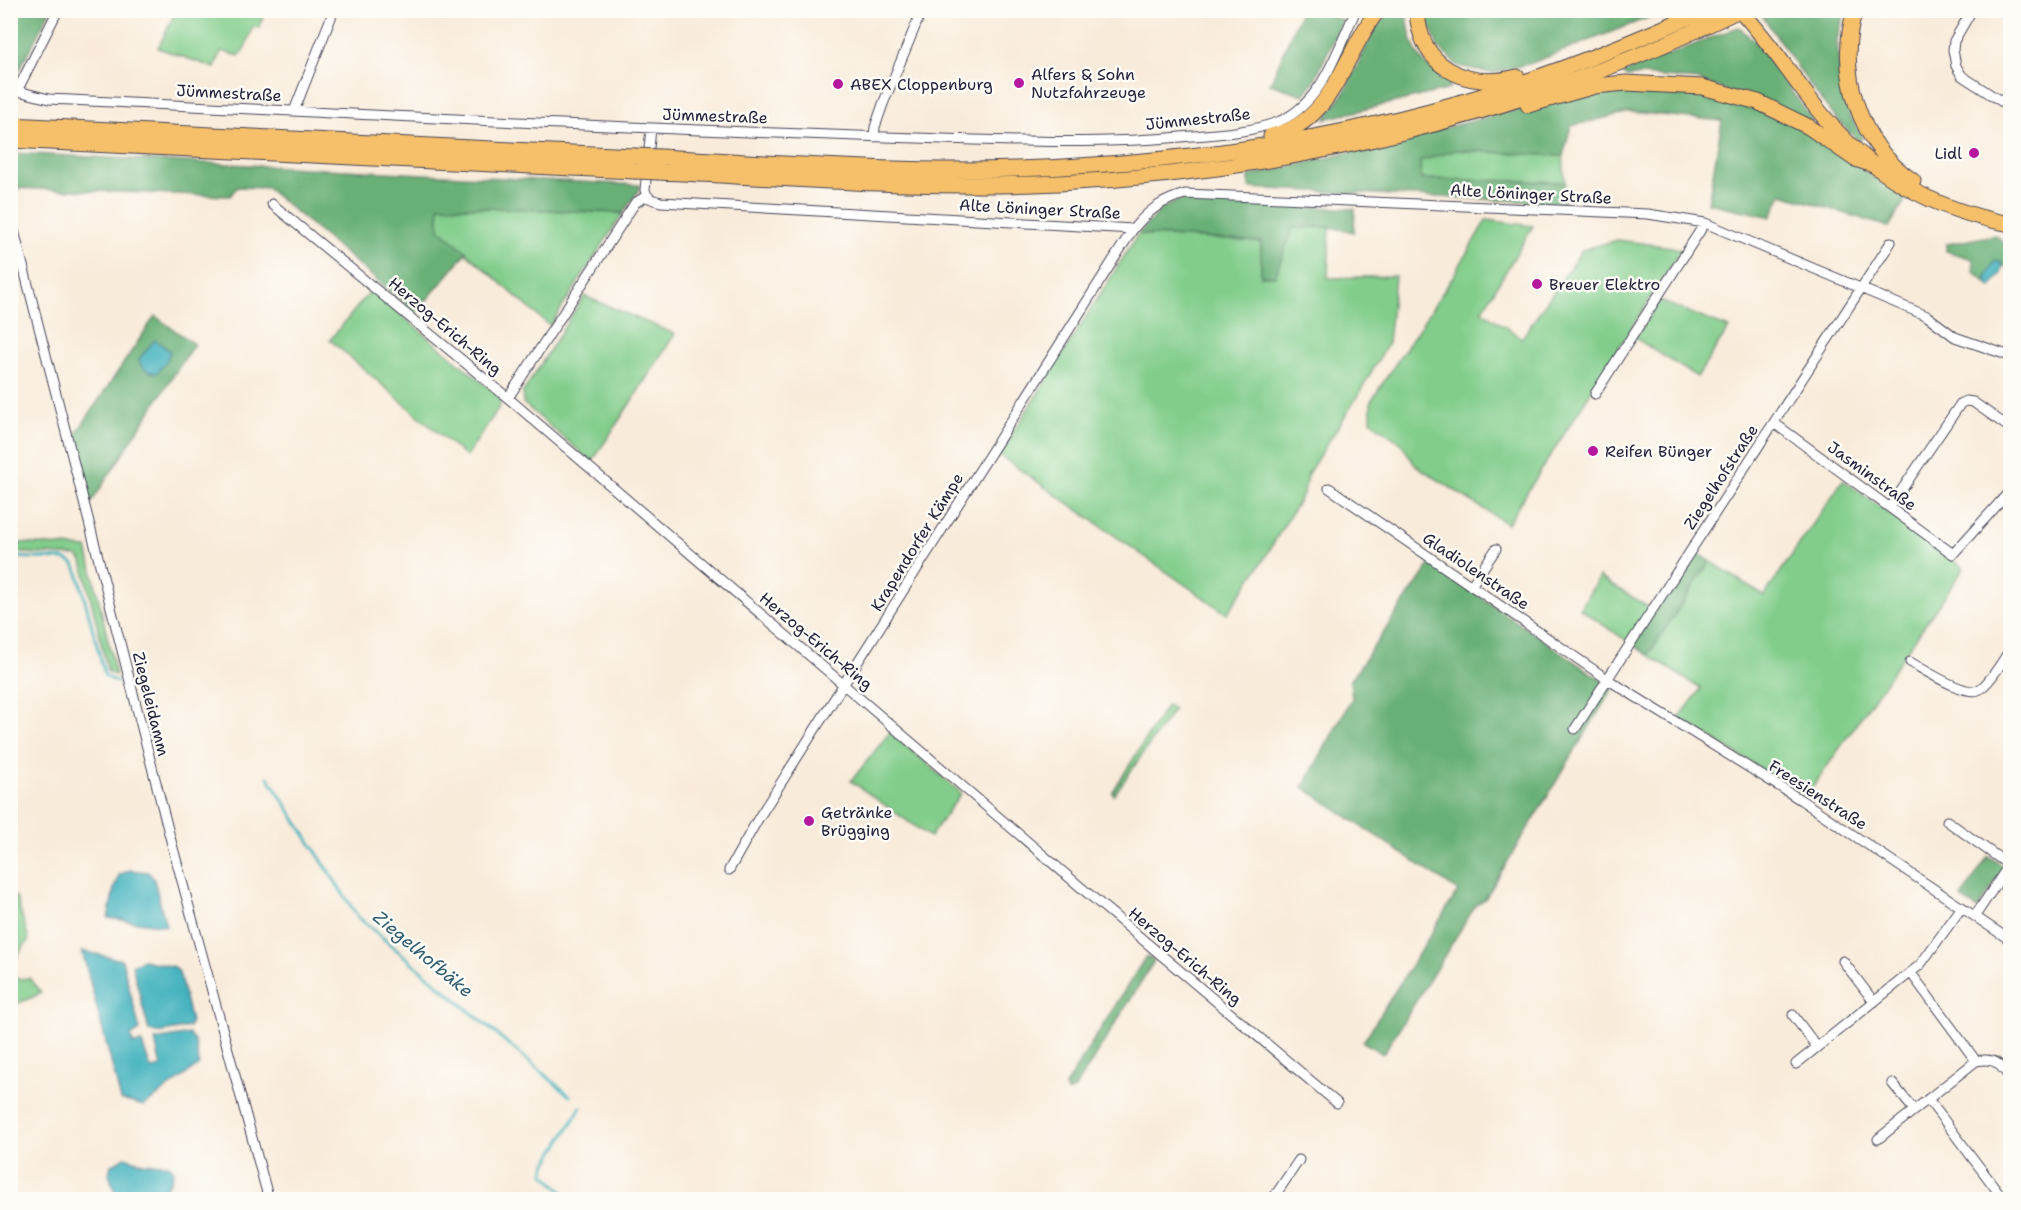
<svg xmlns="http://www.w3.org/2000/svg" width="2021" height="1210" font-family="'Shantell Sans',sans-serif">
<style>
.green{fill:#82cd8b;stroke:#527863;stroke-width:1.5}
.forest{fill:#69b077;stroke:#466959;stroke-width:1.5}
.water{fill:#43b2be;stroke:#326a7c;stroke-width:1.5}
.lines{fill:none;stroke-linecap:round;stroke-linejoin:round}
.stream{stroke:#43b2be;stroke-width:3}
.minor-casing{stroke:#424053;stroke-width:11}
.trunk-casing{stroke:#424053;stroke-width:17}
.minor{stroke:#fff;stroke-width:9}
.trunk{stroke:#f6c06b;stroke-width:15}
.trunk-bridge-casing{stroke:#424053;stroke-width:17;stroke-linecap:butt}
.trunk-bridge{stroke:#f6c06b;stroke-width:15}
.poi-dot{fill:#b5179e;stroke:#fdfcf7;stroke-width:2}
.labels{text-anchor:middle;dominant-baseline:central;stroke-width:5;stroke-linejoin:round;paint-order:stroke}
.poi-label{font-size:16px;fill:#22223b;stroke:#fdfcf7;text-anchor:start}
.street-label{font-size:16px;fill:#22223b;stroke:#fdfcf7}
.water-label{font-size:18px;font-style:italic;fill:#2f5c6f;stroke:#fdfcf7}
</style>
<rect width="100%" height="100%" fill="#fdfcf7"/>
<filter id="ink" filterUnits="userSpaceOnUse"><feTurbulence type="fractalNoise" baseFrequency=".0167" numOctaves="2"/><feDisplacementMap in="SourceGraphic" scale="12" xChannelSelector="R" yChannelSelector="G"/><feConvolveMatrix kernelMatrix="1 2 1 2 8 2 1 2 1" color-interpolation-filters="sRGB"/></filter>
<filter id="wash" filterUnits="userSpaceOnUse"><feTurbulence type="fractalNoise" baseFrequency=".008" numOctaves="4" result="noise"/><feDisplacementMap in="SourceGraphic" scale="24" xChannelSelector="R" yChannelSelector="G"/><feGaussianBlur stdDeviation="1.35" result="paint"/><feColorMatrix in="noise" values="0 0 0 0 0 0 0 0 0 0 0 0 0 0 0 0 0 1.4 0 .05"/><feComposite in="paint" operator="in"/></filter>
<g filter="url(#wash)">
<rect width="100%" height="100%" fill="#f9ebda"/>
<!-- green -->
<path class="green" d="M176,11V10L265,11L259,28L253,27L245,48L239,56L221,51L215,68L158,48Z
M1456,150L1563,156L1565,182L1421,179L1420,161Z
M439,206L623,213L550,326L439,229Z
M1486,220L1533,226L1482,311L1522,338L1582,250L1617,240L1672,247L1681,250L1507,524L1415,465L1401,443L1379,428L1371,420V401L1451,280Z
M1293,227H1330L1328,278L1395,276L1388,343L1354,402L1307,475L1304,492L1264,559L1227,614L999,455L1138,234L1261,242V276Z
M371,290L501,398L500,406L466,457L330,340Z
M584,296L675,334L592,462L523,403V392Z
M1660,301L1729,328L1697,377L1635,338Z
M1843,480L1964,568L1806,797L1679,718L1701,689L1648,655L1710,561L1764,596Z
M10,542L87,548L116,675L108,672L82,561L77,556L11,552Z
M1599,577L1655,611L1633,645L1580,609Z
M1167,705L1174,709L1114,795L1112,793Z
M890,732L961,793L930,837L851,781Z
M11,896L16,897L29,939L11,965Z
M11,975L18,979L29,978L41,992L33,997L11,1006Z"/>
<!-- forest -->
<path class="forest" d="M19,10L50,11L16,76H11V26Z
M1390,10L1407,11C1410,48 1417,62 1449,82L1450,89L1325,119L1343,95L1375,29Z
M1430,10L1665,11L1532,63L1492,73L1458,66L1438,47L1428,21Z
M1767,10L1845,11L1837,40L1840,77L1850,116L1863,137L1859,141C1819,106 1792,57 1761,14Z
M1301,11H1320L1343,20L1313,83L1304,95L1270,84Z
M1738,27L1756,42L1813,121H1808L1698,80L1642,75L1627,77L1623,73Z
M1621,88C1666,90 1710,91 1753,105C1810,125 1856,167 1906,199L1889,227L1782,194L1771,217L1708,203L1722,121L1630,112L1571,126L1563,156L1456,150L1420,161L1421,179L1565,182L1564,203L1249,188V176L1319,160L1593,90Z
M11,153L640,185L639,190L623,213L439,206V229L467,252L416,313L267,188L237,187L230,196L11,188Z
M1180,200L1355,209L1354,232L1330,227L1293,228L1275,276H1261V242L1138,234L1162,208Z
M1995,235L2006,244H2010V266H2003L2001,262L1987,275V283L1974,272L1973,259L1946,251V244Z
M155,316L194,344L91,503L74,437Z
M1695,551L1710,561L1648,655L1633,645Z
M1431,563L1613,688L1485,899L1476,905L1383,1054L1363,1042L1458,891L1303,787L1352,698L1350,681Z
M1988,856L2005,867L1978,909L1961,898Z
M1146,956L1154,961L1075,1089L1067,1092L1065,1086Z"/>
<!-- water -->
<path class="water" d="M1994,262H2001L2003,266L2001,274L1991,287L1987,283V276Z
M155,340L170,351L167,360L157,373C148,372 140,369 139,359Z
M130,870L148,872L154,879L166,926L108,918L114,889L119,875Z
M82,951L122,960L140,1030L131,1036L133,1044L142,1043L151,1069L161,1067L155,1040L189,1034L195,1042L199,1065L144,1106L121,1100Z
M143,960L175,967L179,972L191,1022L189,1027L158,1033L149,1031L132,965Z
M125,1157L143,1163L168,1164L174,1170C165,1204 146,1200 117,1199L109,1174L111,1165Z"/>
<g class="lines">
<!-- stream -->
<path class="stream" d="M10,557L64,559L74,564L78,573L105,676L117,682
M268,777L358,917L570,1096
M571,1200L544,1174L546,1165L581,1107"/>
</g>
</g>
<g filter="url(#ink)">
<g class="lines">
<defs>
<path id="minor" d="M1972,10L1954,41L1953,50L1956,66L1962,76L2010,107
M10,89L49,99C338,113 627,129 916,138C1008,141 1100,145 1192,136C1221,134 1252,132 1280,121C1323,102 1337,50 1356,10
M17,91L58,10
M294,111L334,10
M651,128L645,190C647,199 653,200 661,202L1133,229C1148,211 1162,200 1185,194L1648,214L1705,223L1927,316L1955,337L2010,356
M874,137L875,127L883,104L922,10
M272,204L508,398L1091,896L1337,1103
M10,215L170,837L269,1200
M1595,394L1705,223
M508,398L635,203L646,196
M1774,423L1953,554L2010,491
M1329,488L1607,679L1801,800L2010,940
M1890,507L1961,403L1966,401L1973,402L2010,428
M1471,586L1496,549
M1910,662C1923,669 1964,696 1978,690C1989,685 2003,660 2010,650
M1575,729L1891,242
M1947,821L2009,865L1975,916
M729,870L758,819L1133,229
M1843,961L1874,1002
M1911,973L1976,1061
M1793,1015L1817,1047
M1796,1064L1920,965L1962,907
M1892,1083L1914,1110
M1928,1099L2002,1197
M1878,1139L1976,1061C1996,1057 1999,1064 2010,1078
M1272,1200L1299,1160"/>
<path id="trunk" d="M1417,10C1419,67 1466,90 1517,77
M1740,10C1769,41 1792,77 1819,111C1870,174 1931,209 2010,224
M1855,10C1836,71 1859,145 1913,181
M1528,105L1595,86L1626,83L1702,87L1758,102L1809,127L1855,159L1873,165
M10,125L634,156
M1271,136C1334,123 1343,54 1378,10
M10,140L634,171
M660,157C753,162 846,169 939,170C1117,171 1308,149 1479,97C1556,73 1631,43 1705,10
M659,172C792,178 926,190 1059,183C1293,171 1528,114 1739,10"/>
</defs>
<!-- minor casing -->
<use href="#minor" class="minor-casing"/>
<!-- trunk casing -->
<use href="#trunk" class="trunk-casing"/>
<!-- minor -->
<use href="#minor" class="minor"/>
<!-- trunk -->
<use href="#trunk" class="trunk"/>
<defs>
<path id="trunk-bridge" d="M634,156L660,157
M634,171L659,172"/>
</defs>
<!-- trunk-bridge casing -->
<use href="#trunk-bridge" class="trunk-bridge-casing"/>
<!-- trunk-bridge -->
<use href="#trunk-bridge" class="trunk-bridge"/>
</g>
</g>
<!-- markers -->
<g class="poi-dot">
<circle cx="1019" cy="83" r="6"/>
<circle cx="838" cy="84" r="6"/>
<circle cx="1974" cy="153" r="6"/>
<circle cx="1537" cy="284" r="6"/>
<circle cx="1593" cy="451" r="6"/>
<circle cx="809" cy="821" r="6"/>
</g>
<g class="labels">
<!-- poi labels -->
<g class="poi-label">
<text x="1031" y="74">Alfers &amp; Sohn<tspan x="1031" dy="18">Nutzfahrzeuge</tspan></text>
<text x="850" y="84">ABEX Cloppenburg</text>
<text x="1962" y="153" text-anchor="end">Lidl</text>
<text x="1549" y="284">Breuer Elektro</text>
<text x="1605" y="451">Reifen Bünger</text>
<text x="821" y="812">Getränke<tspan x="821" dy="18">Brügging</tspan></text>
</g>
<!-- street labels -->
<g class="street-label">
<text transform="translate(229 93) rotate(3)">Jümmestraße</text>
<text transform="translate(715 116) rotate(2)">Jümmestraße</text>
<text transform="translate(1198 119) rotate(-6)">Jümmestraße</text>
<text transform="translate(1531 194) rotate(3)">Alte Löninger Straße</text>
<text transform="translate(1040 209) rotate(3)">Alte Löninger Straße</text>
<text transform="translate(445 326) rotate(40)">Herzog-Erich-Ring</text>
<text transform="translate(1872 476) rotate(36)">Jasminstraße</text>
<text transform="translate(1721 477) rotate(-57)">Ziegelhofstraße</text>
<text transform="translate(917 542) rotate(-58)">Krapendorfer Kämpe</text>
<text transform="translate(1476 571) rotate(34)">Gladiolenstraße</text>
<text transform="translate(816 641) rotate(40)">Herzog-Erich-Ring</text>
<text transform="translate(151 704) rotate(76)">Ziegeleidamm</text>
<text transform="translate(1818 795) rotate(33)">Freesienstraße</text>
<text transform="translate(1185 956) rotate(40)">Herzog-Erich-Ring</text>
</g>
<!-- water labels -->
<g class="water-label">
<text transform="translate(423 954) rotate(40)">Ziegelhofbäke</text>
</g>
</g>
<!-- margin -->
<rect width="2021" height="1210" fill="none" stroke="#fdfcf7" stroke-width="36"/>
</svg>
